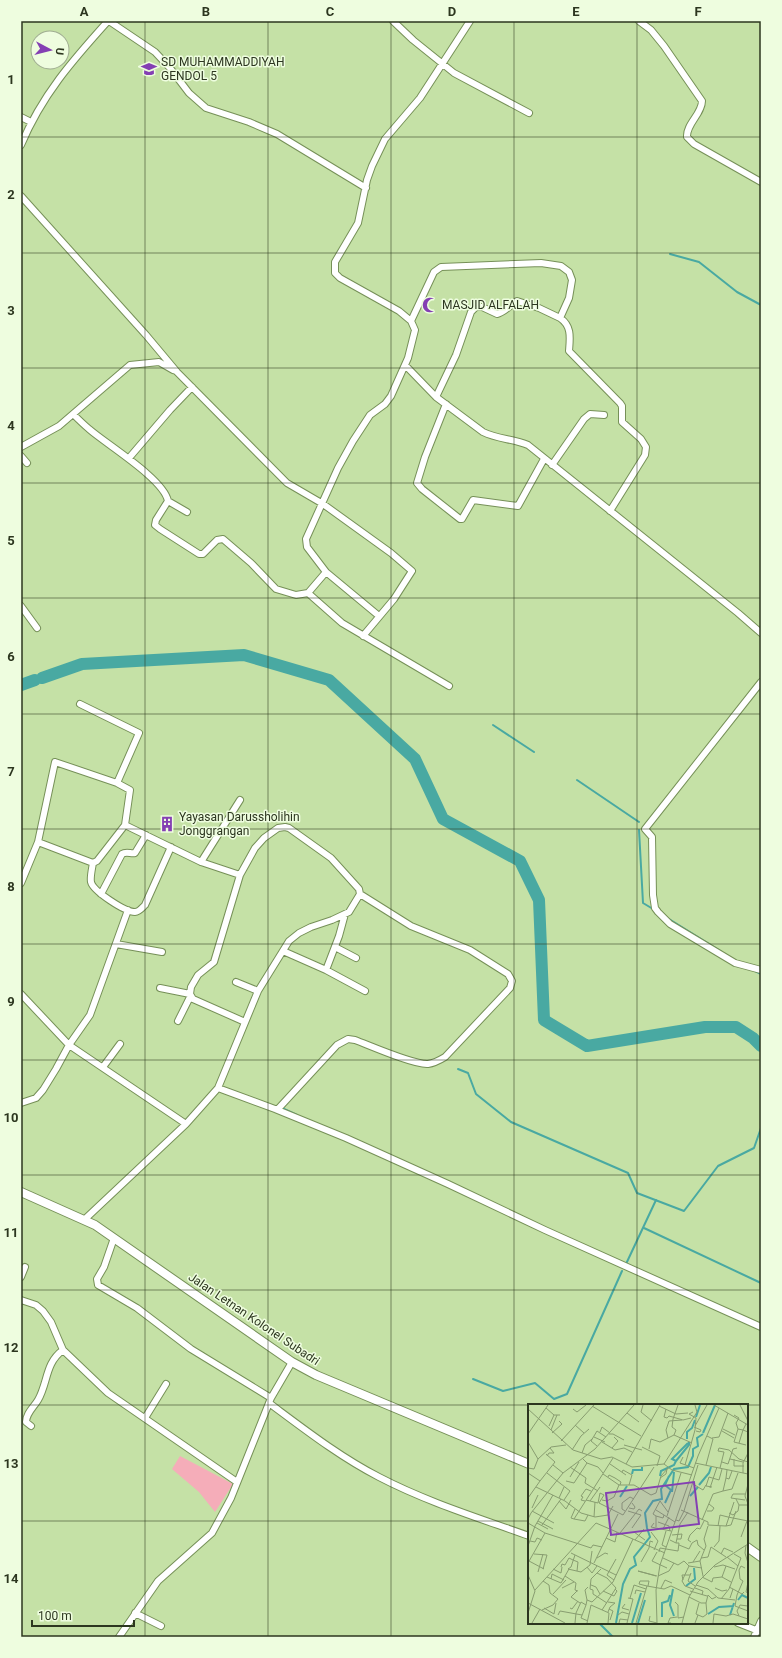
<svg xmlns="http://www.w3.org/2000/svg" width="782" height="1658" font-family="Roboto,sans-serif">
<style>
.green{fill:#f5adb9}
.lines{fill:none;stroke-linecap:round;stroke-linejoin:round}
.stream{stroke:#49a9a2;stroke-width:2}
.river{stroke:#49a9a2;stroke-width:12}
.street-casing{stroke:#769058;stroke-width:8}
.secondary-casing{stroke:#769058;stroke-width:10}
.street{stroke:#fff;stroke-width:6}
.secondary{stroke:#fff;stroke-width:8}
.grid{fill:none;stroke:#2c361f;stroke-width:1;stroke-opacity:0.55}
.labels{text-anchor:middle;dominant-baseline:central;stroke-width:3;stroke-linejoin:round;paint-order:stroke}
.poi-label{font-size:12px;fill:#2c361f;stroke:#eefddf;text-anchor:start}
.street-label{font-size:12px;fill:#2c361f;stroke:#eefddf}
.inset-river{fill:none;stroke:#49a9a2;stroke-width:2}
.inset-road{fill:none;stroke:#889d70;stroke-width:1}
.view{fill:#843fb3;fill-opacity:0.15;stroke:#843fb3;stroke-width:2}
.inset-edge{fill:none;stroke:#2c361f;stroke-width:2}
.neatline{fill:none;stroke:#2c361f;stroke-width:1.5}
.grid-label{font-size:13px;text-anchor:middle;font-weight:bold;fill:#2c361f}
</style>
<rect width="100%" height="100%" fill="#c5e1a6"/>
<!-- green -->
<path class="green" d="M180,1456L233,1484L215,1512L199,1492L172,1469Z"/>
<g class="lines">
<!-- stream -->
<path class="stream" d="M670,254L699,262L737,292L761,305
M493,725L534,752
M577,780L639,822
M639,830L643,903L653,909
M669,919L722,952
M755,971L761,974
M458,1069L468,1073L476,1094L511,1122L628,1173L637,1193L684,1211L718,1166L754,1148L761,1128
M282,1108L297,1115
M644,1228L761,1283
M626,1264L656,1200
M473,1379L503,1391L535,1383L554,1399L567,1394L622,1271
M528,1550L529,1551
M599,1623L613,1637"/>
<!-- river -->
<path class="river" d="M42,678L82,664L244,655L329,680L415,759L443,819L520,861L539,900L544,1020L587,1046L705,1027H736L753,1038L761,1046
M21,685L35,680"/>
<defs>
<path id="street" d="M109,21L155,52L170,68L189,93L206,108L249,122L277,134L366,188
M393,21L413,40L454,73L529,113
M639,21L651,30L664,46L702,101C702,114 686,124 687,137L694,144L761,182
M21,117L31,122
M21,145C42,95 72,61 108,21
M21,196L146,335L177,372L287,483L323,504L391,553L412,571L394,599L363,636
M411,321L434,272L441,267L541,263L561,266L569,272L572,280L569,298L560,318C572,326 570,338 569,351L620,403L622,406V422L641,439L646,447L645,455L610,511
M405,365L436,397L483,432C497,439 514,439 528,445L738,613L761,633
M436,397L456,355L471,312L476,307H482L497,314C505,312 510,305 517,301L539,308L560,318
M446,404L425,457L417,483L422,489L460,519H462L473,500L518,506L544,459
M73,414C78,419 83,424 89,429C106,444 164,479 168,501L156,520L155,525L160,529L199,554H203L217,540L223,539L251,563L276,589L296,595L308,593L326,572L307,547L306,539L338,468L353,441L370,415L385,404L391,396L408,358L415,330L411,321L399,311L340,278L335,273V262L358,223L367,180L372,166L385,139L420,98L470,21
M21,447L59,426L130,365L159,362L173,370
M21,456L27,463
M129,458L170,410L192,387
M552,465L584,419L590,414L604,415
M168,501L187,512
M326,572L379,616
M308,593L342,623L449,686
M21,606L37,628
M761,682L645,829L652,837L653,895L655,908L658,912L670,924L735,963L761,970
M80,704L139,733L117,783
M38,842L93,863L97,861L125,825L201,862L240,875L214,962L198,975L191,987L190,994L193,999L245,1022
M201,862L240,800
M93,863C92,869 90,877 91,882C93,891 125,912 135,912C139,912 142,908 145,905L171,847
M240,875L255,848L264,838L278,828L285,827L289,828L331,858L359,889L360,894L411,926L470,950L508,974L512,981L510,988L445,1057C440,1060 435,1063 428,1064C414,1065 371,1046 355,1040L348,1039L337,1045L278,1109H275
M21,883L38,842L55,762L117,783L130,790L125,825
M101,894L122,854C126,851 131,854 135,853L146,835
M116,944L162,952
M335,947L356,958
M283,951L326,970L365,991
M326,970L339,936L345,914
M236,982L258,991
M160,988L190,994
M21,994L69,1045L186,1124
M178,1021L190,997
M103,1067L120,1044
M218,1088L275,1109L346,1138L448,1184L545,1230L761,1327
M21,1103L36,1098L43,1090L56,1069L69,1045L90,1015L128,910
M84,1220L186,1124L218,1088L258,991L289,941L299,933L311,927L332,920L349,912L360,894
M114,1238L104,1267L97,1279L98,1285L137,1308L191,1349L271,1398
M21,1277L25,1267
M21,1300L36,1305L43,1311L51,1322L63,1350L108,1393L237,1482
M269,1403C304,1429 340,1457 379,1477C427,1502 479,1518 529,1536
M145,1418L166,1384
M31,1426L26,1422C26,1413 34,1407 38,1400C48,1383 45,1363 63,1350
M135,1613L161,1626
M738,1623L761,1632
M119,1637L158,1581L212,1533L231,1498L271,1398L292,1362
M754,1637L761,1621"/>
<path id="secondary" d="M21,1192L95,1225L292,1362L316,1375L529,1464
M747,1547L761,1557"/>
</defs>
<!-- street casing -->
<use href="#street" class="street-casing"/>
<!-- secondary casing -->
<use href="#secondary" class="secondary-casing"/>
<!-- street -->
<use href="#street" class="street"/>
<!-- secondary -->
<use href="#secondary" class="secondary"/>
</g>
<!-- grid -->
<path class="grid" d="M145,21V1637M268,21V1637M391,21V1637M514,21V1637M637,21V1405M21,137H761M21,253H761M21,368H761M21,483H761M21,598H761M21,714H761M21,829H761M21,944H761M21,1060H761M21,1175H761M21,1290H761M21,1405H529M747,1405H761M21,1521H529M747,1521H761M637,1623V1637"/>
<!-- icons -->
<defs>
<symbol id="school-bare" viewBox="-9 -9 18 18"><path d="M0-5L7-2L0 1L-7-2ZM-4 1L0 2.5L4 1V4Q0 6-4 4Z" fill="#843fb3" stroke="#eefddf" stroke-width="2.5" paint-order="stroke"/></symbol>
<symbol id="mosque-bare" viewBox="-9 -9 18 18"><path d="M3.5-4.9A6 6 0 1 0 3.5 4.9A5 5 0 1 1 3.5-4.9Z" fill="#843fb3" stroke="#eefddf" stroke-width="2.5" paint-order="stroke"/></symbol>
<symbol id="building-bare" viewBox="-9 -9 18 18"><path d="M-4-6H4V6H1V3H-1V6H-4ZM-2.5-4.3h1.7v1.8h-1.7ZM.8-4.3h1.7v1.8H.8ZM-2.5-1h1.7V.8h-1.7ZM.8-1h1.7V.8H.8Z" fill="#843fb3" stroke="#eefddf" stroke-width="2.5" paint-order="stroke"/></symbol>
</defs>
<g fill-rule="evenodd">
<use href="#school-bare" x="138" y="58" width="22" height="22"/>
<use href="#mosque-bare" x="419" y="294" width="22" height="22"/>
<use href="#building-bare" x="156" y="813" width="22" height="22"/>
</g>
<g class="labels">
<!-- poi labels -->
<g class="poi-label">
<text x="161" y="62">SD MUHAMMADDIYAH<tspan x="161" dy="14">GENDOL 5</tspan></text>
<text x="442" y="305">MASJID ALFALAH</text>
<text x="179" y="817">Yayasan Darussholihin<tspan x="179" dy="14">Jonggrangan</tspan></text>
</g>
<!-- street labels -->
<g class="street-label">
<text transform="translate(254 1319) rotate(34)">Jalan Letnan Kolonel Subadri</text>
</g>
</g>
<!-- overview -->
<g transform="translate(528 1404)">
<rect width="220" height="220" fill="#c5e1a6"/>
<path class="inset-river" d="M168,13L172,1M175,29L187,1M159,35V28L164,24L167,16M148,57L161,41V38M104,70L105,66H114V63M132,72L133,67L146,61L148,57L144,55L160,39M171,81L181,69L183,63M144,88L146,68M162,92L170,83M92,93L99,82M137,99L143,86L137,81L141,72M119,124L117,109L125,97L134,95L133,85L146,65L160,63L165,52V45L170,42L169,34L175,30M158,182L167,175L166,164M145,185L142,201L146,212M210,196L214,191L220,194M180,210L191,203L206,202M202,211L206,199M134,213V199L140,197L142,191M88,219L95,180L102,165L108,161L106,153L122,133L119,124M104,219L113,189M110,219L117,196"/>
<path class="inset-road" d="M115,1L113,8L124,17M150,1L145,15L144,23L148,26L146,31L164,39M186,1L220,21M212,1L220,17M64,2L113,32M131,2L148,10L160,9M18,4L26,11H32M0,5L45,46L73,55L84,53L104,63L136,60M45,5L49,8L58,1M138,5L136,13L139,14L141,12L155,16L163,14M99,9L111,18M206,11L211,14L208,19L210,25L206,38L218,41M218,20L215,26L220,28M47,21L56,29M21,22L26,11M167,22L179,1M166,23L173,26L172,28L168,27M195,25L207,31M210,25L215,26L211,39M23,26L29,11M194,27L206,34M72,28L74,23L82,29M24,29L34,20L31,17M0,30L20,1M81,30H85L96,36M66,33L77,38M140,34L138,26L141,17L154,16M184,34L191,33L200,9M33,37L66,1M0,38L10,55L23,43L38,41M74,38L87,46L96,44L104,48M96,41L114,46M69,42L63,37L69,27L78,33M114,43L132,52L129,62M84,44L90,37L86,33M121,45L123,35L132,38L146,31M44,46L53,32L61,25M196,48L190,47L191,44L201,46L211,55L220,58M54,49L57,41L64,35M19,52L21,49H26L22,44M155,53L152,59L166,64M202,55L215,58M206,55V62H216M194,58L200,60L205,45L209,44M59,59L70,63L75,69M167,59L220,70M82,60L98,71M98,60L132,1M136,60L169,8L167,1M136,60L144,66L164,71M25,61L35,69M157,61L167,26L168,14L161,10L165,8M178,61L185,35L179,32M42,63L58,74L57,79L70,87M0,64L6,65L10,55M192,64L196,48M199,66L198,74L201,75L204,67M94,68L95,66L104,71L101,81M0,69L12,77L0,94M19,69L42,87L36,96M215,69V59L220,49M75,70L91,81H106L123,91L128,89L133,72L140,64M42,73L51,58M80,73L81,71L87,74L93,78L92,81M132,74L138,70L139,65M12,77L27,58L18,50M38,77L46,79L59,59L55,55M165,80L175,86L178,81M220,80L217,92L220,100M8,83L37,97L53,109L67,113L80,111L85,102M184,83L178,82L181,73L191,76L194,65M182,84L189,63M195,87L204,85L210,69M217,90H205L203,94L217,96M31,94L36,83M208,95L211,101H220M58,96L70,99L72,89L76,91L71,99L95,111L126,63M74,96L79,97L86,93L91,81M31,97L38,105L43,96M57,97L53,96L55,93L53,92L58,85L63,87M62,97L72,83M4,104L10,91M101,104L106,105L107,103L104,99M128,106L147,118M153,106L180,118V121L198,122L206,98M4,107L26,119M97,107L94,105V99L102,93L106,95M100,107L113,111L104,124M156,107L170,61M179,107H184L186,104L181,100M201,109L205,111L210,107L211,101M60,111L57,117L46,115L85,54M128,112L125,110L132,97L140,108M139,112L153,69M66,113L67,98M200,113L220,117M0,115L3,109L35,69L67,45L106,1M46,115L43,114L47,105M148,116L151,117L156,107M174,116L185,90L195,87L198,74M10,117L25,125M130,118L141,122L142,127M0,119L17,129L0,159M9,119L20,125M126,119L123,123L143,127M14,121L33,95M190,122L192,111L200,113M198,122L203,121L208,107M128,123V112L135,114L136,111M135,125L141,113M106,128L117,136M123,128L130,137L126,146M17,129L51,140M92,129L111,105L114,107M144,131L154,130L153,135H149M213,133L219,117M78,134L87,138L89,128M107,136L116,125M142,136L148,139L152,120L160,108M2,137L7,138L9,134L14,136M163,138L160,136L162,131L169,124L172,125L176,117M164,139L169,136L170,141L176,146M51,140L63,144L65,141L74,143M151,141L161,145L164,139M218,141L217,149L220,159M0,142L7,122L25,91M138,143L134,141L138,127M186,143L191,137L192,122M129,148L124,157L139,164M131,148L132,144L150,147L151,139H148M43,149L88,171M6,150L19,151L15,165M193,150L196,144L205,148M47,151L43,163L40,165L53,168L62,161L64,147M199,153L210,162M69,154L77,149L80,150M135,154L150,161L156,157L161,162L174,164M173,154L180,153L183,143L198,153M45,156L50,158L49,167M1,157L16,165M113,158L121,144L122,137L125,138M165,158L172,147M66,159L90,110M160,159L172,157M161,162L154,177L157,182L165,185M198,162L194,173L203,178M33,163L34,160L37,161L41,154L45,156M59,163L64,169L69,162M186,163L195,161L207,165M217,164L213,162L211,166L212,175L215,177L209,191L207,202L220,207M25,165L33,169L34,163M73,165L63,175L62,185L65,186V190L79,199M10,168L15,150M69,169L79,174L88,184L74,206M163,169L160,177L167,182M0,171L7,187L0,209M37,172L48,179L47,186L50,187M128,172L110,167L129,172M130,172L141,167L146,159M175,172L172,157L178,142L176,135L180,122M19,173L33,179L41,165M174,173L184,178L185,174L194,173M23,175L24,170L36,176M86,176L79,171L88,155M155,176L154,171H162M220,178L218,188L220,189M63,181L68,183L72,190M168,181L180,185L190,194L207,196M119,182L111,180L112,177H121L120,182M201,183L205,185L202,194M34,184L46,178M133,184L137,176L144,179M167,184L175,187L174,191M187,184L194,187L199,186M205,185L214,190L216,188M7,186L68,119L137,149M49,187L43,193L52,199M75,187L86,192L89,187L87,185M162,187L179,192M25,190L38,176M107,190L108,186L117,188M161,193L173,199H178L180,191L184,195L188,193M102,194L106,181L118,185M193,195L201,185L213,154L206,150M59,196L57,186L60,183M147,198L150,201V214L156,213M0,199L37,219M97,200L94,204L101,206M58,201L53,214L60,217M16,204L26,210L28,199M42,204L44,205L50,197M81,205L85,207L82,216M14,206L25,201L30,195L22,189L21,181L15,177M80,208L82,203L87,199L80,198M30,211L32,207L54,211M90,211L94,208L101,210M170,211L168,210L171,199M122,212L121,217L129,219M211,212L209,207L212,201L220,202M4,219L12,205M47,219L48,209L53,198L58,201L59,196L64,198L85,178L105,135M59,219L63,201L81,209L80,219M91,219L92,215L100,216M99,219L105,195L100,194M108,219L119,182L136,185L143,182L162,191M129,219L128,186L132,161L170,52L191,4M143,219H140L142,214L149,213M154,219L161,193L170,178L187,161L220,140M167,219L170,211L175,213L179,210L178,199M185,219L186,210L198,212L205,210L220,215"/>
<path class="view" d="M166,78L171,120L83,131L78,89Z"/>
<rect width="220" height="220" class="inset-edge"/>
</g>
<!-- border -->
<rect width="782" height="1658" fill="none" stroke="#eefddf" stroke-width="44"/>
<!-- north arrow -->
<g transform="translate(50 50) rotate(97)"><circle r="19" fill="#eefddf" stroke="#a0ad92"/>
<path d="M0-3L7 15L0 10L-7 15Z" fill="#843fb3"/>
<text y="-6" font-size="11" font-weight="bold" text-anchor="middle" fill="#2c361f">U</text>
</g>
<!-- scale -->
<path d="M32 1620v6h102v-6" fill="none" stroke="#2c361f" stroke-width="2"/>
<text x="38" y="1620" font-size="12" fill="#2c361f" stroke="#eefddf" stroke-width="3" paint-order="stroke">100 m</text>
<rect x="22" y="22" width="738" height="1614" class="neatline"/>
<g class="grid-label">
<text x="84" y="16">A</text>
<text x="206" y="16">B</text>
<text x="330" y="16">C</text>
<text x="452" y="16">D</text>
<text x="576" y="16">E</text>
<text x="698" y="16">F</text>
<text x="11" y="84">1</text>
<text x="11" y="199">2</text>
<text x="11" y="315">3</text>
<text x="11" y="430">4</text>
<text x="11" y="545">5</text>
<text x="11" y="661">6</text>
<text x="11" y="776">7</text>
<text x="11" y="891">8</text>
<text x="11" y="1006">9</text>
<text x="11" y="1122">10</text>
<text x="11" y="1237">11</text>
<text x="11" y="1352">12</text>
<text x="11" y="1468">13</text>
<text x="11" y="1583">14</text>
</g>
</svg>
